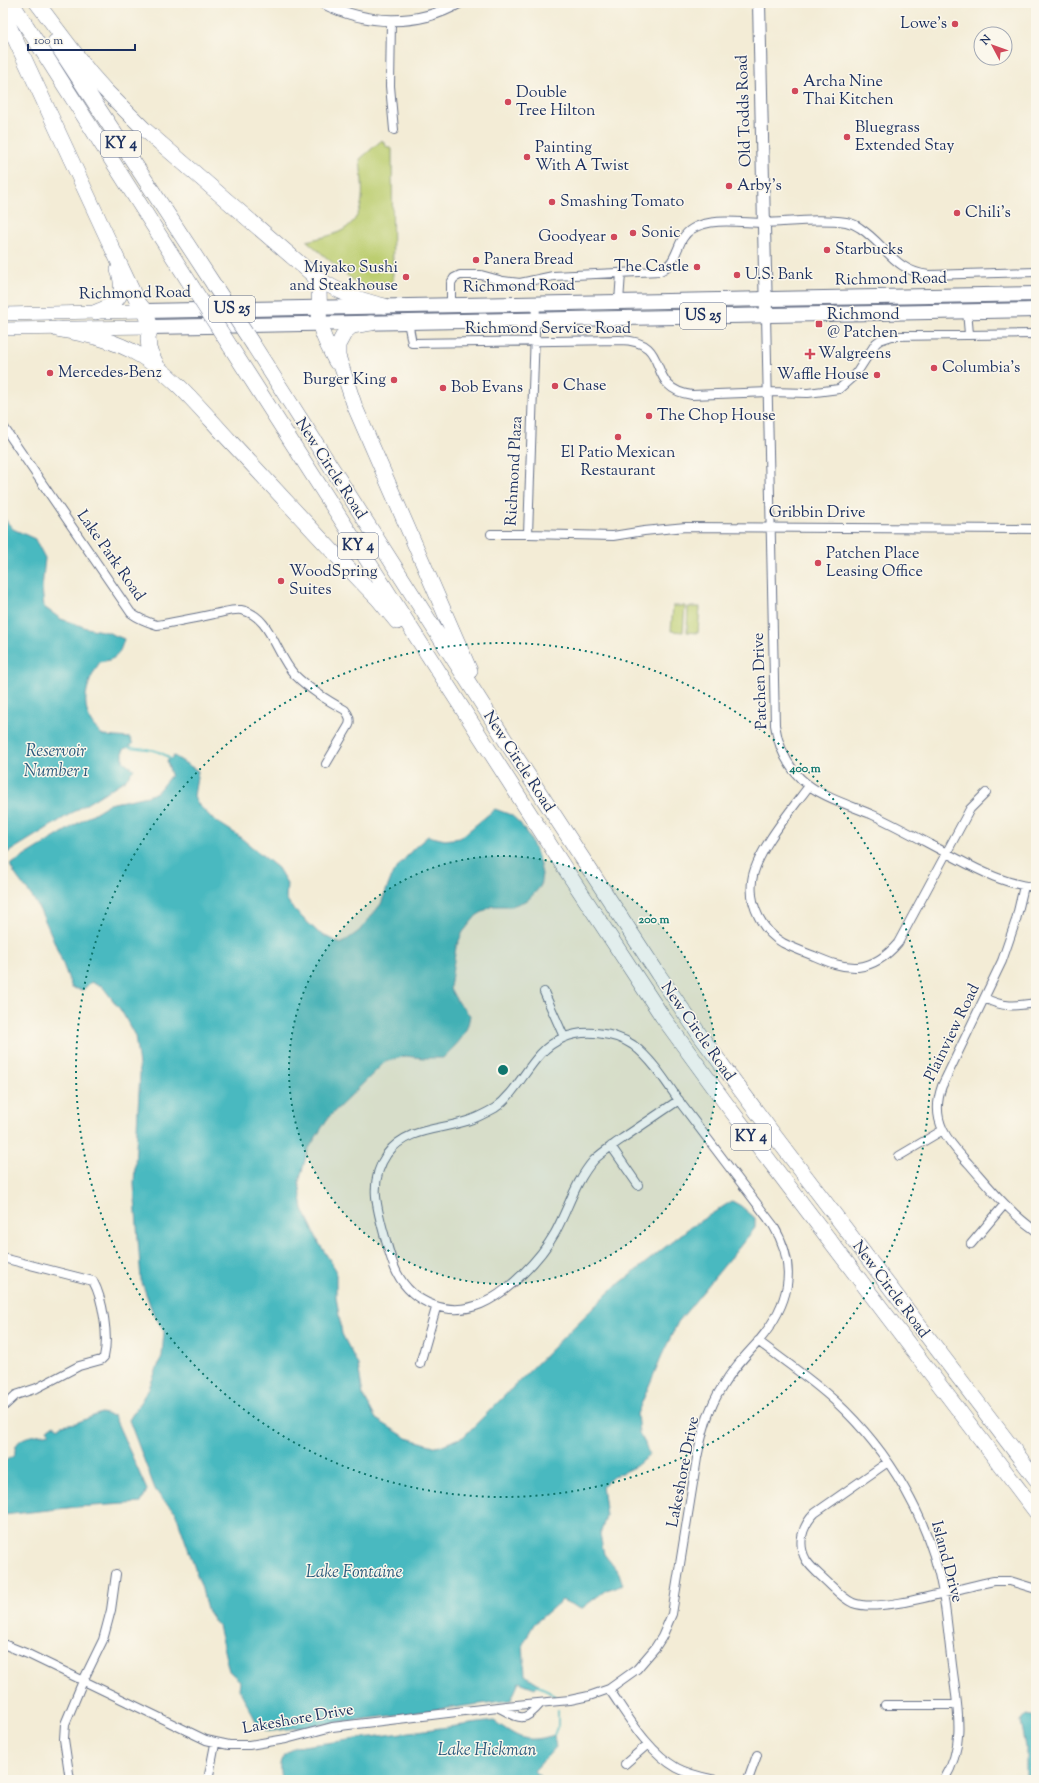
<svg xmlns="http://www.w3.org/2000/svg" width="1039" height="1783" font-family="'Sorts Mill Goudy',serif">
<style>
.green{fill:#bccd6f;stroke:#6c7e66}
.water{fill:#4ab9c0;stroke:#32748f}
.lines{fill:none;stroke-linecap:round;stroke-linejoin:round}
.stream{stroke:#4ab9c0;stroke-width:2}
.minor-casing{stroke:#677188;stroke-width:10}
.tertiary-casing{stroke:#677188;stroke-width:12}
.secondary-casing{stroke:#677188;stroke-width:14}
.primary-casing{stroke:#677188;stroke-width:14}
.trunk-casing{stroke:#677188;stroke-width:16}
.motorway-casing{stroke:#677188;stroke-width:16}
.minor{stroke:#fff;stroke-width:8}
.tertiary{stroke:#fff;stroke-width:10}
.secondary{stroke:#fff;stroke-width:12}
.primary{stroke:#fff;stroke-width:13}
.trunk{stroke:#fff;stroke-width:14}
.motorway{stroke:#fff;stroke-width:15}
.motorway-bridge-casing{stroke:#677188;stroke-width:16;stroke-linecap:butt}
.motorway-bridge{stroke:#fff;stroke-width:15}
.ring{fill:none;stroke:#0f766e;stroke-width:2;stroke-dasharray:2 4}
.poi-dot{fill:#d1495b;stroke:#fbf7ec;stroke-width:1.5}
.labels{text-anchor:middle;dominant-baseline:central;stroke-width:3;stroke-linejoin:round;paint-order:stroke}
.shield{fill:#fbf7ec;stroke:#5e6b89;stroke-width:1}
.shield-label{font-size:15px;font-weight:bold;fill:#1b2f5e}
.poi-label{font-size:16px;fill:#1b2f5e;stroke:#fbf7ec;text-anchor:start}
.street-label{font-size:16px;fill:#1b2f5e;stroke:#fbf7ec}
.water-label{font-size:17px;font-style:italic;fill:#29587b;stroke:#fbf7ec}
.centre{fill:#0f766e;stroke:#fbf7ec;stroke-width:2}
.ring-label{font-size:12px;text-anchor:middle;font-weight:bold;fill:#0f766e;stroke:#fbf7ec;stroke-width:3;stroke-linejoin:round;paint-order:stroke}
</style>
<rect width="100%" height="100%" fill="#fbf7ec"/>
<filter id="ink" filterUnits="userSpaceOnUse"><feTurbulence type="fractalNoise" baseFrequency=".025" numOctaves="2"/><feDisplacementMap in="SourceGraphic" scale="8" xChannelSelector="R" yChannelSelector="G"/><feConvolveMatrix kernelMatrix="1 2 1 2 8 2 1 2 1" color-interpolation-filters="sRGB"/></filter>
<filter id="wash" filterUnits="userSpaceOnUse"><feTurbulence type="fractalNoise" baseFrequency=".012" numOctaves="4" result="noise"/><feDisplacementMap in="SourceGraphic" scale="16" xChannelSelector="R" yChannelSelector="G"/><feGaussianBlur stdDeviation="0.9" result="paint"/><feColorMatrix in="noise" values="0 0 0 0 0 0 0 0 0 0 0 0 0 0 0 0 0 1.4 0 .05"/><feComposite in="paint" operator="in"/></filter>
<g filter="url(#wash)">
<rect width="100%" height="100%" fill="#f3ecd6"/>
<!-- green -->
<path class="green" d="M382,140L386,146L392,149L393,287L362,288L307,241C318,238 333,236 343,230C369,214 362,185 360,159Z
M673,606H685L683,632L671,631Z
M688,607H700L698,633L687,632Z"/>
<!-- water -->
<path class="water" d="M3,517L13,529L35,539L45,558L42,588L44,607L61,619L87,628L107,632L124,639C119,656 117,659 100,662C88,680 80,701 91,722C94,727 100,732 103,736L130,738L133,744L123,750V761L134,769L125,780L4,855Z
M174,756L198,771L194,796L198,804L213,819L236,834L278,868L287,883L286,898L293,909L319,933L341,944L359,931L381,904L393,873L413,849L428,836L445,840L460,838L495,809L511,815L520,823L530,838L538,857L542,874L540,887L528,900L512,906H492L476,916L463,932L456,947L450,988L458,1003L470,1015C467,1036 458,1043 443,1058H423L405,1056L385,1062L328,1118L308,1150L299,1182L303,1209L319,1243L336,1270V1297L342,1334L358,1365L363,1395L376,1419L407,1438L437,1447L463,1437L609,1292L689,1228L732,1201L741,1206L755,1218V1228L678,1322L662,1355L637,1414L639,1433L645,1443L649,1455L636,1466L613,1477L602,1486L606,1516L600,1535L604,1554L619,1573L623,1585L606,1590L581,1609L562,1600L534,1624L523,1644L525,1675L539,1684L535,1688L519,1682L511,1700L273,1731L265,1730L257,1723L239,1689L240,1681L229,1671L218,1626L207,1610L202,1589L175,1511L162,1499L155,1489L129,1420L149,1388L162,1356L164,1331L153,1313L141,1280L134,1184L140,1073L135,1036L122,1012L102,986L91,982L83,990L72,988C61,959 51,930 36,903C28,889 17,880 10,865L109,804L148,796L157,792L171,775L167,761Z
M101,1413L114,1416L147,1490L141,1503L76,1507L3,1515V1462L15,1455C13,1434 36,1436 50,1433L47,1429L54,1425L59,1428L61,1425L76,1423Z
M1027,1714L1036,1716V1780H1026V1747L1021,1721Z
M494,1721C519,1738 525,1744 554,1735L556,1747L534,1771L544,1780L281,1779C278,1761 280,1757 295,1747Z"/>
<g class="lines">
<!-- stream -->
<path class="stream" d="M128,747C144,749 158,748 170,759
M538,1686L549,1691L555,1697
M554,1735L558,1725V1710"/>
</g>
</g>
<g filter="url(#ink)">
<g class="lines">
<defs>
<path id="minor" d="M391,21L390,86L394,130
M619,302L621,273
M451,305V283L454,278L460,275H481L503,281L520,283L553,276L660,271C680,262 675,239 692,229C712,217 742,223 764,223C791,222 820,218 846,222C851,223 856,225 860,228C886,245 894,271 929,275L1036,272
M967,311L969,334
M766,315L775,725C778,745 786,764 801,779C820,797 850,805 873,815C901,828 927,843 954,857C980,871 1007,885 1036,887
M408,322L412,343L620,340C675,341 642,388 692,395L769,392L808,393L839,389L856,374L876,343L880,340L892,336L1036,334
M3,426L131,613C139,619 147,622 157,625C176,622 195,618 214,614C222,613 232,609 241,610C271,615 276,656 295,675C310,690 327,700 345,710C349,715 351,719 349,725L326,764
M491,534H528L536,303
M528,534L613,536L644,531L686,527L1036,529
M809,786C792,809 755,853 752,881C749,905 762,931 783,943C793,948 804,952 814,956C828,962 842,968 858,967C875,965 887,956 898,943L970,809L986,793
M1024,886L1016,920L1002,961L942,1086C937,1100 936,1116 943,1130C949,1143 960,1154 969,1164C990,1188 1009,1212 1036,1231
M544,992L564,1037
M985,998C1002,1008 1017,1006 1036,1003
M611,1146L638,1185
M899,1156L943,1130
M971,1244L1004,1205
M3,1258L93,1281C103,1299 109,1337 104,1357L101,1360L79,1366L37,1388L16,1395L3,1407
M758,1341C784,1361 811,1379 835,1401C889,1451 930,1519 943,1593C947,1617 949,1641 952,1665C957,1706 967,1743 944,1780
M420,1364L436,1308
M888,1462L815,1513C802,1526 797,1544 806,1560C811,1568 819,1574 825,1580C834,1588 842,1598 853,1603C882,1614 960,1587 994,1581H1010L1036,1589
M3,1644L28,1654L206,1740L229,1745H249L286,1739L332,1727L506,1706L570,1700L589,1696L609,1689L637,1669L655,1648L662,1637L672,1614L697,1458C702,1433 708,1409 722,1387C732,1370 745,1356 758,1342C789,1305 799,1268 773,1225C743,1185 712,1145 682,1105C668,1085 653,1060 633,1045C614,1032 583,1029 563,1038C531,1051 522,1089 495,1108C486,1113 477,1118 467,1121C439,1130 406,1128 387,1154C369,1180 376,1205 384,1234C388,1247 391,1261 397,1273C413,1304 449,1317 481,1304C508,1293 541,1258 555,1233C568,1209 576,1180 594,1160C603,1151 614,1145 623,1138C642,1125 660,1113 679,1100
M609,1689C628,1716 647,1751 677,1768C688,1774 702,1777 715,1780
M885,1705H957
M499,1708C520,1718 523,1724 540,1704
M625,1764L648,1744
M70,1780L64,1739L65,1724L83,1681L103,1640L111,1610L116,1574
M208,1780L215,1744
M748,1780L757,1755"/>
<path id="tertiary" d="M323,3C366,25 417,27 459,3"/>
<path id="secondary" d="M759,3L766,315"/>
<path id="primary" d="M3,314L145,311
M3,329L151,327"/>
<path id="trunk" d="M145,311L1036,294
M151,327L1036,310"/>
<path id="motorway" d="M12,3L191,285
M37,3L90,73L106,91L144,129L312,274C334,291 358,300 385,306
M3,13L106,235L137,301L145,311L151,327L148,338L149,349L158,368
M55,42L214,285
M312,275C324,290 317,306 320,324C322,337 330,350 336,362
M96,312C118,304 127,294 118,270
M371,323L352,326L345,332L338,345V356L355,407L470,671
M57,329C86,334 115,340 141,356C176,377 203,412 231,442C280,494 328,548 378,599L397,622
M230,346L564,867L662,1016L724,1101L1036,1512
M254,346L509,746L658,974L702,1038L774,1135L1036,1479"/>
</defs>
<!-- minor casing -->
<use href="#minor" class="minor-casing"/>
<!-- tertiary casing -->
<use href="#tertiary" class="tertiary-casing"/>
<!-- secondary casing -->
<use href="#secondary" class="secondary-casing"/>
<!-- primary casing -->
<use href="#primary" class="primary-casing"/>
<!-- trunk casing -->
<use href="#trunk" class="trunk-casing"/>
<!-- motorway casing -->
<use href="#motorway" class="motorway-casing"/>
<!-- minor -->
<use href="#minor" class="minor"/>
<!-- tertiary -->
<use href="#tertiary" class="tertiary"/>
<!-- secondary -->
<use href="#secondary" class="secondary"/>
<!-- primary -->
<use href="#primary" class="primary"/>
<!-- trunk -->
<use href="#trunk" class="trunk"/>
<!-- motorway -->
<use href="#motorway" class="motorway"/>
<defs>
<path id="motorway-bridge" d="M191,285L230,346
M214,285L254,346"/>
</defs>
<!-- motorway-bridge casing -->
<use href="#motorway-bridge" class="motorway-bridge-casing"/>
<!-- motorway-bridge -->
<use href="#motorway-bridge" class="motorway-bridge"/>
</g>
</g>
<!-- distance rings -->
<circle cx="503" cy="1070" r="214" fill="#0f766e" fill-opacity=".12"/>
<g class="ring">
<circle cx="503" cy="1070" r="214"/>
<circle cx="503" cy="1070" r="427"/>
</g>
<!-- markers -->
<g class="poi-dot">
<circle cx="955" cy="24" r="4"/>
<circle cx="795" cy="91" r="4"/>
<circle cx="508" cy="102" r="4"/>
<circle cx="847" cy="137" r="4"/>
<circle cx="527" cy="157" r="4"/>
<circle cx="729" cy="186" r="4"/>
<circle cx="552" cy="202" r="4"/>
<circle cx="957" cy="213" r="4"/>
<circle cx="633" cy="233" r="4"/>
<circle cx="614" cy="237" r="4"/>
<circle cx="827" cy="250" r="4"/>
<circle cx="476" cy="260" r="4"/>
<circle cx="697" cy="267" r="4"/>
<circle cx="737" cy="275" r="4"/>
<circle cx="406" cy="277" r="4"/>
<rect x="815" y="320" width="8" height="8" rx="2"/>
<path d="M808 348h4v4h4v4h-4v4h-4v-4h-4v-4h4z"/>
<circle cx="934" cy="368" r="4"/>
<circle cx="50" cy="373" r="4"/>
<circle cx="877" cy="375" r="4"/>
<circle cx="394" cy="380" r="4"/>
<circle cx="555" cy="386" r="4"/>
<circle cx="443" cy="388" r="4"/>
<circle cx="649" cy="416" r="4"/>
<circle cx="618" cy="437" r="4"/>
<circle cx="818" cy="563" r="4"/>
<circle cx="281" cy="581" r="4"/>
</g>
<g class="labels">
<!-- shield labels -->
<g class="shield">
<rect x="101" y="131" width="40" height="26" rx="3"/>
<rect x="209" y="296" width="46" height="26" rx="3"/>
<rect x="680" y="303" width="46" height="26" rx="3"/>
<rect x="338" y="533" width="40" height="26" rx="3"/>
<rect x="731" y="1124" width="40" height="26" rx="3"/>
</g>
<g class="shield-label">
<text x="121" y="144">KY 4</text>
<text x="232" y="309">US 25</text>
<text x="703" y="316">US 25</text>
<text x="358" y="546">KY 4</text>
<text x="751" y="1137">KY 4</text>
</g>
<!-- poi labels -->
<g class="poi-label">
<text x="947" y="24" text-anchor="end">Lowe's</text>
<text x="803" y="82">Archa Nine<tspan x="803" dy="18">Thai Kitchen</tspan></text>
<text x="516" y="93">Double<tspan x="516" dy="18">Tree Hilton</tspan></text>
<text x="855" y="128">Bluegrass<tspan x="855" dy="18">Extended Stay</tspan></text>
<text x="535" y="148">Painting<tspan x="535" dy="18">With A Twist</tspan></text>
<text x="737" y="186">Arby's</text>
<text x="560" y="202">Smashing Tomato</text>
<text x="965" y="213">Chili's</text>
<text x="641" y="233">Sonic</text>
<text x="606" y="237" text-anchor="end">Goodyear</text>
<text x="835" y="250">Starbucks</text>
<text x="484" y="260">Panera Bread</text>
<text x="689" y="267" text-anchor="end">The Castle</text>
<text x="398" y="268" text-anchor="end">Miyako Sushi<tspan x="398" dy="18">and Steakhouse</tspan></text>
<text x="745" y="275">U.S. Bank</text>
<text x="827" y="315">Richmond<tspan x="827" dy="18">@ Patchen</tspan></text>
<text x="818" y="354">Walgreens</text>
<text x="942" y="368">Columbia's</text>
<text x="58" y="373">Mercedes-Benz</text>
<text x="869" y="375" text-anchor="end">Waffle House</text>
<text x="386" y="380" text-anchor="end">Burger King</text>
<text x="563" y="386">Chase</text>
<text x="451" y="388">Bob Evans</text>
<text x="657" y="416">The Chop House</text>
<text x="618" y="453" text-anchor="middle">El Patio Mexican<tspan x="618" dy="18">Restaurant</tspan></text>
<text x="826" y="554">Patchen Place<tspan x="826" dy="18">Leasing Office</tspan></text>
<text x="289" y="572">WoodSpring<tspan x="289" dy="18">Suites</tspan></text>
</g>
<!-- street labels -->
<g class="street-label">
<text transform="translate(745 111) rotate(-92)">Old Todds Road</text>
<text transform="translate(891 280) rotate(-1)">Richmond Road</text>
<text transform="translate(519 287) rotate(-1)">Richmond Road</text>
<text transform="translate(135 294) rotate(-1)">Richmond Road</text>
<text x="548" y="329">Richmond Service Road</text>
<text transform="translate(330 469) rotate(57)">New Circle Road</text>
<text transform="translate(515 471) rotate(-87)">Richmond Plaza</text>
<text x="817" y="513">Gribbin Drive</text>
<text transform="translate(110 556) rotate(55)">Lake Park Road</text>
<text transform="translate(761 681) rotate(-92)">Patchen Drive</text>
<text transform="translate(518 762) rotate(57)">New Circle Road</text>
<text transform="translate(697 1032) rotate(55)">New Circle Road</text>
<text transform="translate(953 1033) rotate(-64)">Plainview Road</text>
<text transform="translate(890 1290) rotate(53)">New Circle Road</text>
<text transform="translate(684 1472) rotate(-79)">Lakeshore Drive</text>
<text transform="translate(946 1562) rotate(75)">Island Drive</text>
<text transform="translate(298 1720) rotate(-10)">Lakeshore Drive</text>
</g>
<!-- water labels -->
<g class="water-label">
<text x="56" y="752">Reservoir<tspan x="56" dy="20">Number 1</tspan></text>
<text x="354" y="1573">Lake Fontaine</text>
<text x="487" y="1751">Lake Hickman</text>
</g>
</g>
<circle cx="503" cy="1070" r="6" class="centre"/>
<g class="ring-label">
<text x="805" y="772">400 m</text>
<text x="654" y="923">200 m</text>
</g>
<!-- margin -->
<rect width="1039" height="1783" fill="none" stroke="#fbf7ec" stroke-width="16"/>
<!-- north arrow -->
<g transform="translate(993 46) rotate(311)"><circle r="19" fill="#fbf7ec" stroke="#a1a7b3"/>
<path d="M0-3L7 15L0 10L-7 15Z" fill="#d1495b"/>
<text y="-6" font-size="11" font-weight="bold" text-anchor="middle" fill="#1b2f5e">N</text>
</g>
<!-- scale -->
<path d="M28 44v6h107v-6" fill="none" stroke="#1b2f5e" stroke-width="2"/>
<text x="34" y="44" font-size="12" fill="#1b2f5e" stroke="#fbf7ec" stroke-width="3" paint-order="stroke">100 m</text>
</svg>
